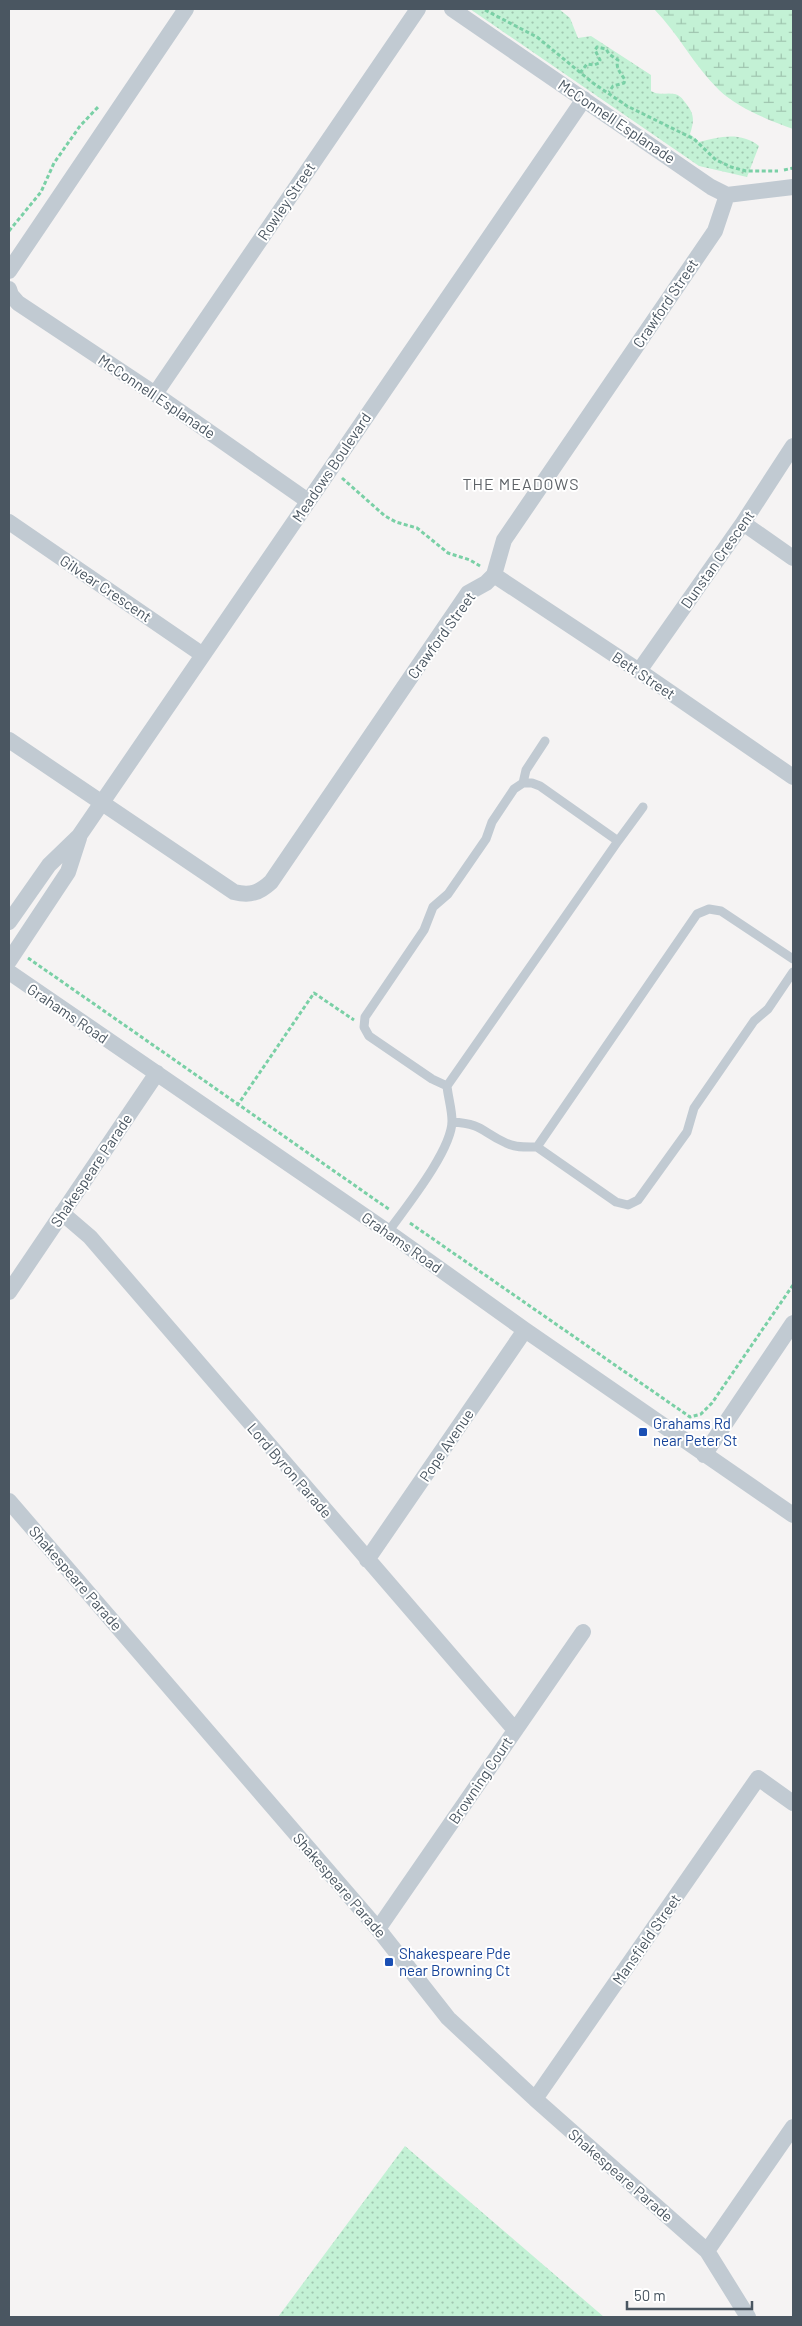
<svg xmlns="http://www.w3.org/2000/svg" width="802" height="2326" font-family="Barlow,sans-serif">
<style>
.grass{fill:url(#grass-dots)}
.wetland{fill:url(#wetland-marsh)}
.lines{fill:none;stroke-linecap:round;stroke-linejoin:round}
.path{stroke:#7ad0a6;stroke-width:3;stroke-dasharray:4 2.5;stroke-linecap:butt}
.lane{stroke:#c1cad2;stroke-width:9}
.street{stroke:#c1cad2;stroke-width:16}
.transit-dot{fill:#1a4fb4;stroke:#fff;stroke-width:2}
.labels{text-anchor:middle;dominant-baseline:central;stroke-width:4;stroke-linejoin:round;paint-order:stroke}
.street-label{font-size:15px;fill:#4a5661;stroke:#fff}
.transit-label{font-size:15px;fill:#164399;stroke:#fff;text-anchor:start}
.neighbourhood-label{font-size:16px;letter-spacing:1px;fill:#5f6368;stroke:#fff}
</style>
<defs>
<pattern id="grass-dots" width="8" height="8" patternUnits="userSpaceOnUse" patternTransform="scale(1.25)"><rect width="8" height="8" fill="#c3f1d5"/><path d="M2 2h.1M6 6h.1" fill="none" stroke="#a0c6b0" stroke-width="1.8" stroke-linecap="round"/></pattern>
<pattern id="wetland-marsh" width="20" height="14" patternUnits="userSpaceOnUse" patternTransform="scale(1.25)"><rect width="20" height="14" fill="#c3f1d5"/><path d="M1 5h8M5 5V1M11 12h8M15 12V8" fill="none" stroke="#a0c6b0"/></pattern>
</defs>
<rect width="100%" height="100%" fill="#f5f3f3"/>
<!-- grass -->
<path class="grass" d="M470,9H559L570,18L578,38L591,36L651,75V91C659,96 666,92 675,94C679,95 681,97 684,101C694,113 695,119 690,134L699,142C720,136 742,132 759,146L747,177L699,166Z
M405,2146L604,2317H278Z"/>
<!-- wetland -->
<path class="wetland" d="M654,9H793V129C768,120 738,108 719,90C694,66 678,33 654,9Z"/>
<g class="lines">
<!-- path -->
<path class="path" d="M485,10L537,37L593,83L627,106L694,139L716,160L731,167L746,171H778
M580,73L587,64L594,65L599,63L600,60L595,50L597,47L606,49L609,54L618,60C615,68 621,73 625,80L624,83L613,86L609,92
M784,170L793,168
M9,231L41,192L54,163L80,126L99,106
M342,478L385,516L396,522L417,528L448,553L470,560L480,566
M28,958L390,1210
M237,1106L314,993L354,1020
M410,1223L690,1417L701,1414L712,1403L793,1285"/>
<!-- lane -->
<path class="lane" d="M523,783L526,770L545,741
M618,841L643,807
M452,1122C484,1124 481,1132 506,1143C516,1148 527,1147 537,1147L697,914L709,909L721,911L793,959
M537,1147L616,1202L628,1205L638,1200L687,1132L694,1108L754,1021L768,1009L793,972
M388,1232C406,1207 452,1150 452,1121C452,1109 448,1097 447,1086L432,1079L369,1036L364,1027L365,1017L424,930L433,907L448,894L486,839L492,822L514,789L523,783H532L540,786L618,841L447,1086"/>
<!-- street -->
<path class="street" d="M452,9L711,187L727,195L793,187
M9,271L186,9
M9,289L11,295L18,303L155,394L308,501
M155,394L418,9
M9,522L203,655
M743,523L793,558
M494,575L639,671L793,777
M639,671L743,523L793,446
M9,740L234,892C250,896 259,893 271,882L468,593L486,583L494,575L504,540L715,231L727,195
M9,922L49,865L79,836L584,99
M9,961L68,872L79,838
M9,972L388,1232L525,1330L793,1515
M62,1213L90,1237L515,1730
M9,1292L157,1073
M704,1455L793,1323
M9,1501L378,1929L448,2018L535,2099L707,2251L748,2317
M367,1560L525,1330
M378,1929L583,1632
M535,2099L758,1778L793,1803
M707,2251L793,2127"/>
</g>
<!-- markers -->
<g class="transit-dot">
<rect x="638" y="1427" width="10" height="10" rx="2.5"/>
<rect x="384" y="1957" width="10" height="10" rx="2.5"/>
</g>
<g class="labels">
<!-- street labels -->
<g class="street-label">
<text transform="translate(617 121) rotate(34)">McConnell Esplanade</text>
<text transform="translate(286 201) rotate(-56)">Rowley Street</text>
<text transform="translate(665 303) rotate(-56)">Crawford Street</text>
<text transform="translate(157 396) rotate(34)">McConnell Esplanade</text>
<text transform="translate(331 467) rotate(-56)">Meadows Boulevard</text>
<text transform="translate(717 559) rotate(-55)">Dunstan Crescent</text>
<text transform="translate(106 588) rotate(34)">Gilvear Crescent</text>
<text transform="translate(441 635) rotate(-54)">Crawford Street</text>
<text transform="translate(644 675) rotate(34)">Bett Street</text>
<text transform="translate(68 1013) rotate(34)">Grahams Road</text>
<text transform="translate(91 1170) rotate(-56)">Shakespeare Parade</text>
<text transform="translate(402 1242) rotate(35)">Grahams Road</text>
<text transform="translate(446 1445) rotate(-56)">Pope Avenue</text>
<text transform="translate(290 1470) rotate(49)">Lord Byron Parade</text>
<text transform="translate(76 1578) rotate(49)">Shakespeare Parade</text>
<text transform="translate(480 1780) rotate(-56)">Browning Court</text>
<text transform="translate(340 1885) rotate(49)">Shakespeare Parade</text>
<text transform="translate(646 1939) rotate(-55)">Mansfield Street</text>
<text transform="translate(621 2175) rotate(41)">Shakespeare Parade</text>
</g>
<!-- transit labels -->
<g class="transit-label">
<text x="653" y="1423">Grahams Rd<tspan x="653" dy="17">near Peter St</tspan></text>
<text x="399" y="1953">Shakespeare Pde<tspan x="399" dy="17">near Browning Ct</tspan></text>
</g>
<!-- neighbourhood labels -->
<g class="neighbourhood-label">
<text x="521" y="483">THE MEADOWS</text>
</g>
</g>
<!-- border -->
<rect width="802" height="2326" fill="none" stroke="#4a5661" stroke-width="20"/>
<!-- scale -->
<path d="M627 2301v8h125v-8" fill="none" stroke="#4a5661" stroke-width="2.5"/>
<text x="634" y="2301" font-size="15" fill="#4a5661" stroke="#ffffff" stroke-width="4" paint-order="stroke">50 m</text>
</svg>
